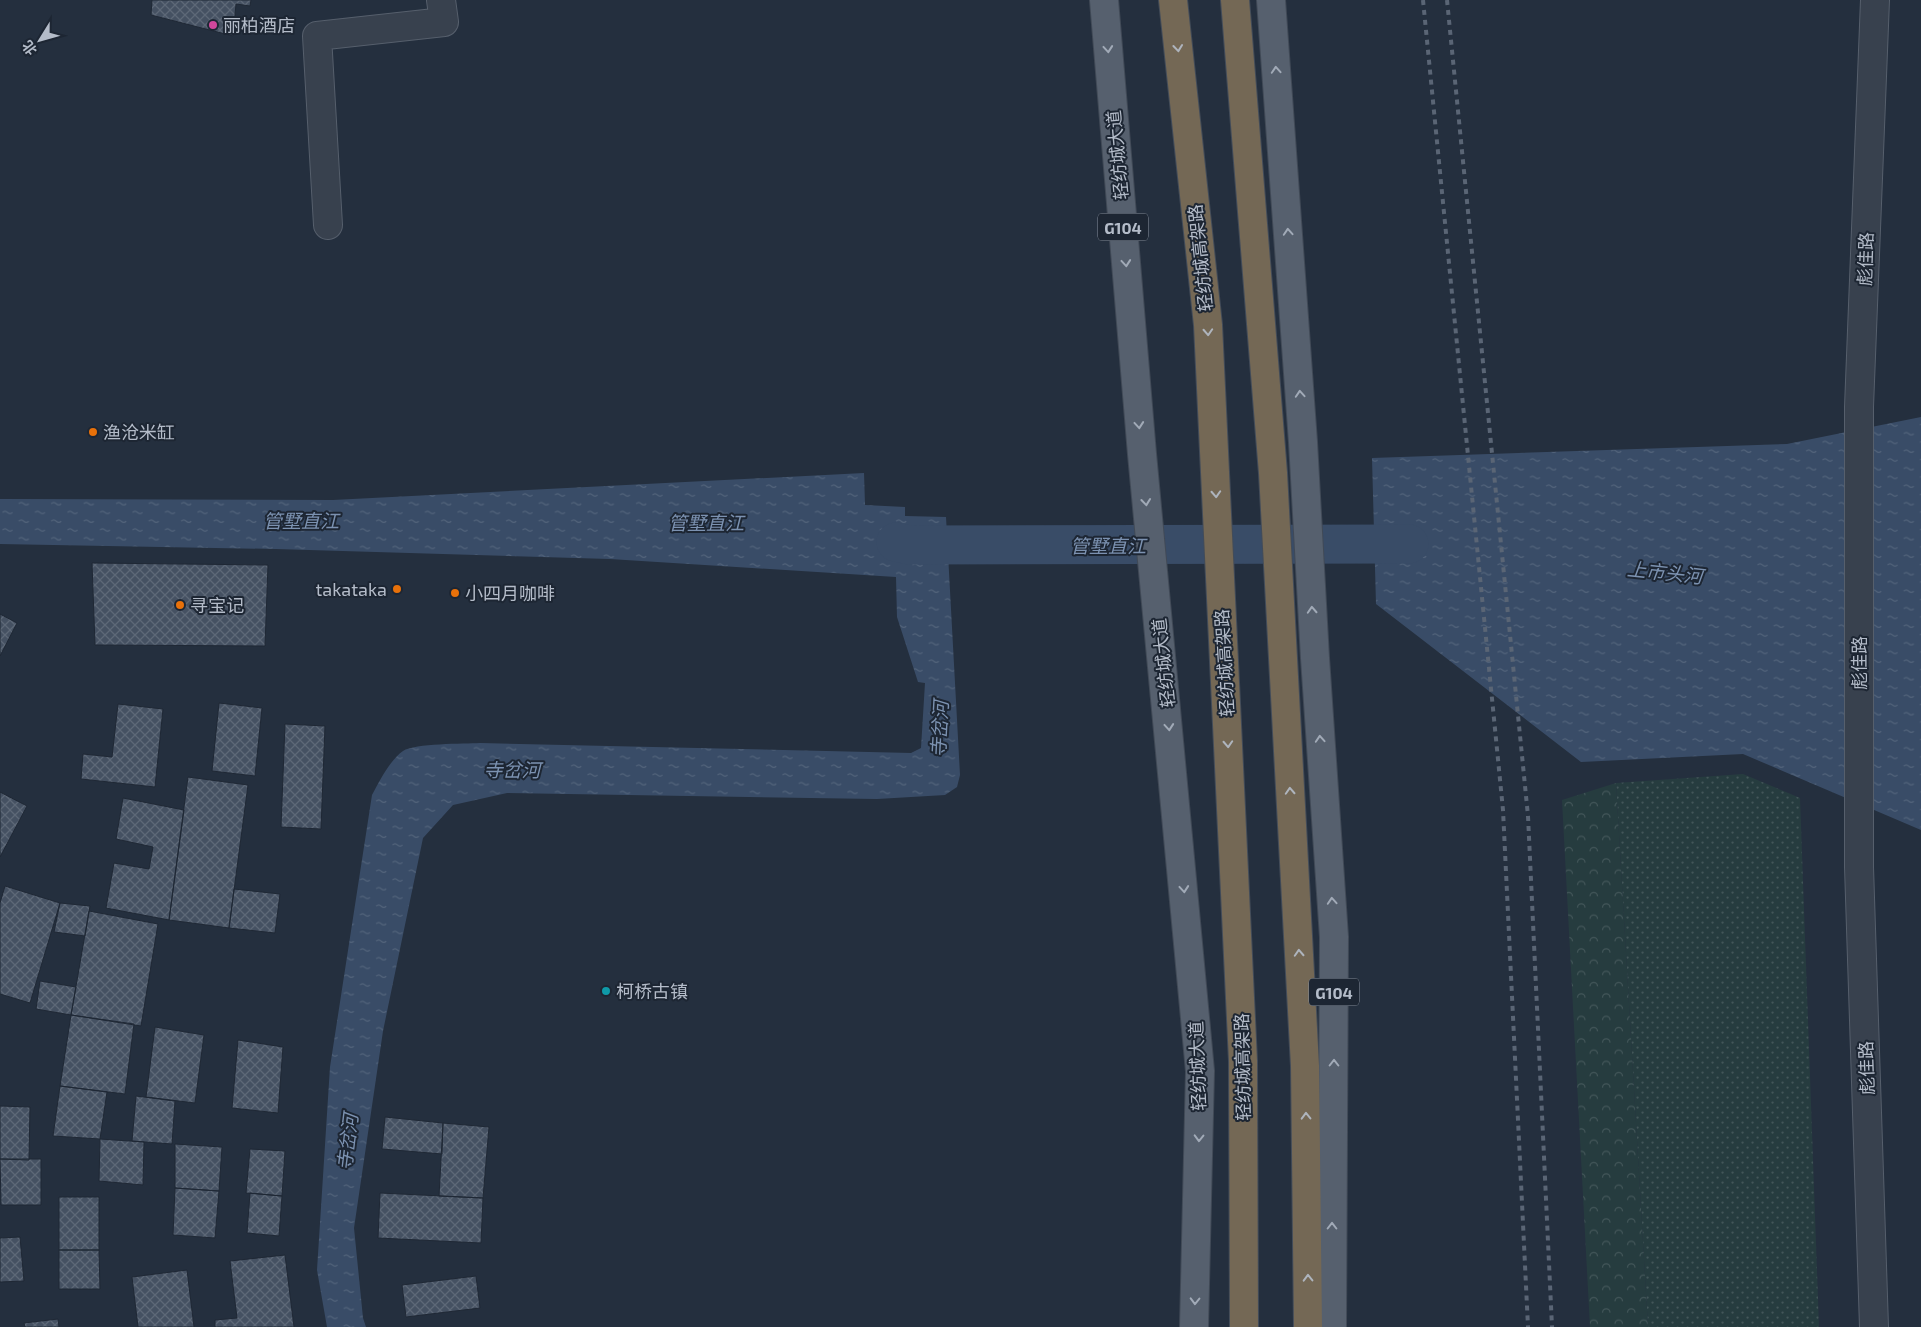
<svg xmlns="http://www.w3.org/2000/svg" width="1921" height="1327" font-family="'Exo 2','Noto Sans SC',sans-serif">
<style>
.grass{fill:url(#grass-dots)}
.forest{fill:url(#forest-crowns)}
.water{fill:url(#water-ripples)}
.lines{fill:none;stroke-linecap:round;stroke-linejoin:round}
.canal{stroke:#394c67;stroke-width:39}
.building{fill:url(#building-cross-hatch);stroke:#1f2835}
.minor-casing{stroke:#565f6c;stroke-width:30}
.major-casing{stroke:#414a57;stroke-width:30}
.highway-casing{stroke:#434c59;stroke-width:30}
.minor{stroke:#38414e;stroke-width:28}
.major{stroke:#56606e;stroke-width:28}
.highway{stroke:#746855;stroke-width:28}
.rail{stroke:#5a6575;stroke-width:4;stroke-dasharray:5 5;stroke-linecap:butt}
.oneway{stroke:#aeb4bd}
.oneway2{stroke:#a1aab7}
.hotel-dot{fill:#d1479c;stroke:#1d2633;stroke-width:2}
.food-dot{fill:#e8710a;stroke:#1d2633;stroke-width:2}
.culture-dot{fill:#0f9aa8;stroke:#1d2633;stroke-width:2}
.labels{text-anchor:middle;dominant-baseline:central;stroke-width:4;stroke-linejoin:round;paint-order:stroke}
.shield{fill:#1d2633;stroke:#878f9c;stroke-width:1}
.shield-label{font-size:16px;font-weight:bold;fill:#b4bcc9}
.poi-label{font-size:18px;fill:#b4bcc9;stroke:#1d2633;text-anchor:start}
.street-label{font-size:18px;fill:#b4bcc9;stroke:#1d2633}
.water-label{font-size:19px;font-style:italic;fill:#7c92b1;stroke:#1d2633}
</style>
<defs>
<pattern id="grass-dots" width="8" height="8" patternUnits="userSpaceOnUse" patternTransform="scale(1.25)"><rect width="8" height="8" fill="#263c3f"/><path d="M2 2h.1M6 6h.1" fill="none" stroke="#435659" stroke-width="1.8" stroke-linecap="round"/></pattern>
<pattern id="forest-crowns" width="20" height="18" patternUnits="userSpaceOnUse" patternTransform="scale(1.25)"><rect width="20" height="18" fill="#263c3f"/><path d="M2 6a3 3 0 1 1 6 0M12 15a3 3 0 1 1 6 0" fill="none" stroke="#435659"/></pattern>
<pattern id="water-ripples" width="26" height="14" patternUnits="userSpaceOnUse" patternTransform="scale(1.25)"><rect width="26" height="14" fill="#394c67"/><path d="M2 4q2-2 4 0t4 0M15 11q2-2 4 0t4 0" fill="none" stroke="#53647b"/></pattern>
<pattern id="building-cross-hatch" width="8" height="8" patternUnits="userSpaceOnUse" patternTransform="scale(1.25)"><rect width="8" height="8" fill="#455162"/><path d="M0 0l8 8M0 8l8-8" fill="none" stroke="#5d6877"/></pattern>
</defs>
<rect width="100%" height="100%" fill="#242f3e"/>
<!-- grass -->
<path class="grass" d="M1743,774L1800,798L1819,1327H1648L1616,783Z"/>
<!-- forest -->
<path class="forest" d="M1616,783L1648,1327H1590L1562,800Z"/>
<!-- water -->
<path class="water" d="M1921,417V830L1743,754L1581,762L1376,604L1372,458L1787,444Z
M864,473L865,505L905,507V516L946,517L960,775L957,787L945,795L877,799L507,793L453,805L423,838L383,1031L354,1228L363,1318L366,1327H327L317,1270L330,1067L372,795C379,782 390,760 403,751C415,743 464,744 480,743L911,753L921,748L925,683L918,682L897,617L896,577L610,559L276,549L0,544V499L333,500Z"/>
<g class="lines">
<!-- canal -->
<path class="canal" d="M896,542L909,545L1409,544"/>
</g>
<!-- building -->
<path class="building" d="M152,0H251L250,6L236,4L233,36L151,15Z
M92,563L268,565L265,646L95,645Z
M0,614L17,623L0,656Z
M219,703L262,708L255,776L212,771Z
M118,704L163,709L155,787L81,779L83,754L112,757Z
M285,724L325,726L321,829L281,827Z
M188,777L248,785L229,928L169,920Z
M0,792L27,806L0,857Z
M123,798L184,810L169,920L106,908L114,863L149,869L153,847L116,839Z
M5,886L60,903L30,1003L0,994V903Z
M234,889L280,894L275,933L229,928Z
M60,903L90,906L85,936L54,932Z
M89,911L158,924L141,1026L71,1015Z
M40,981L76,987L71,1015L36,1009Z
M71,1015L134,1024L125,1094L60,1086Z
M155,1027L204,1035L195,1103L146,1097Z
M238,1040L283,1047L278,1113L232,1108Z
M60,1086L107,1092L100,1139L53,1136Z
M136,1096L175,1101L172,1144L132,1141Z
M0,1106L30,1107L29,1160L0,1159Z
M385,1117L443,1123L442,1154L382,1149Z
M443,1123L489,1127L483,1198L439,1196Z
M100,1139L144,1142L143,1185L99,1181Z
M175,1144L222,1147L219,1191L175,1188Z
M250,1149L285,1151L282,1196L246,1193Z
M0,1159H41V1205H1Z
M175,1188L219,1191L215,1238L173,1235Z
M250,1193L282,1196L279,1236L247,1233Z
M380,1193L483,1198L481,1243L378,1238Z
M59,1197H99V1250H59Z
M20,1237L24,1281L0,1282V1238Z
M59,1250H99L100,1289H59Z
M285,1255L294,1327H215V1320L237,1318L230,1261Z
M187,1270L194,1327H138L132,1277Z
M476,1276L480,1308L406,1317L402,1285Z
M58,1319L59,1327H25L24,1323Z"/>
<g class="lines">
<defs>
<path id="minor" d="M328,225L317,36L444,22L441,0
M1874,1327L1859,867V407L1875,0"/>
<path id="major" d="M1104,0L1142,454L1200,1071L1194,1327
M1271,0L1303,442L1315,658L1334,937L1332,1327"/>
<path id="highway" d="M1173,0L1208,325L1243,1061L1244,1327
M1235,0L1273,473L1305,1066L1308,1327"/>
</defs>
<!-- minor casing -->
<use href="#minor" class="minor-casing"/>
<!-- major casing -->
<use href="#major" class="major-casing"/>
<!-- highway casing -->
<use href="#highway" class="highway-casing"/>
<!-- minor -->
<use href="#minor" class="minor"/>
<!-- major -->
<use href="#major" class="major"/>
<!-- highway -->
<use href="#highway" class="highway"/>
<!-- rail -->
<path class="rail" d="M1423,0L1503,810L1528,1327
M1447,0L1528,816L1552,1327"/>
</g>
<!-- one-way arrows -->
<defs><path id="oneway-chevron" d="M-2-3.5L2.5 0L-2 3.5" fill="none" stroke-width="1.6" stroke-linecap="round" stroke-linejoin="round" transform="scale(1.25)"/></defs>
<g class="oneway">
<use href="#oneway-chevron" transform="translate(1178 48) rotate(84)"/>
<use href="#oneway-chevron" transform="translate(1208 332) rotate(87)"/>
<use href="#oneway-chevron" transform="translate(1216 494) rotate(87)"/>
<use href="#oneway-chevron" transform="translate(1228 744) rotate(87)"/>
<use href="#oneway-chevron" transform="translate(1290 791) rotate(-93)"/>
<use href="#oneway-chevron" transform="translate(1299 953) rotate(-93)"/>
<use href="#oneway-chevron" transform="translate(1306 1116) rotate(-91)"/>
<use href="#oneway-chevron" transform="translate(1308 1278) rotate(-91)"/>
</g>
<g class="oneway2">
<use href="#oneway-chevron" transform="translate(1108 49) rotate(85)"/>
<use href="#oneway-chevron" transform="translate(1276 70) rotate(-94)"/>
<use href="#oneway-chevron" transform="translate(1288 232) rotate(-94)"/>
<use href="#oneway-chevron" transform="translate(1126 263) rotate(85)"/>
<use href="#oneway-chevron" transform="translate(1300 394) rotate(-94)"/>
<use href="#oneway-chevron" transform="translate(1139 425) rotate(85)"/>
<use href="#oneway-chevron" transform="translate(1146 502) rotate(84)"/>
<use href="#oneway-chevron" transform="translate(1312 610) rotate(-93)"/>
<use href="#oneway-chevron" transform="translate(1169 727) rotate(85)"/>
<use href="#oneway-chevron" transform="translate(1320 739) rotate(-94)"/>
<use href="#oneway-chevron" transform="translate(1184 889) rotate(85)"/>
<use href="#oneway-chevron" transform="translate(1332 901) rotate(-94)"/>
<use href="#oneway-chevron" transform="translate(1334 1063) rotate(-90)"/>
<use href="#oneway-chevron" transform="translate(1199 1138) rotate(91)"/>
<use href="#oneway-chevron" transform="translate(1332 1226) rotate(-90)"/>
<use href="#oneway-chevron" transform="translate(1195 1301) rotate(91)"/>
</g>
<!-- markers -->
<circle class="hotel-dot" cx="213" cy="25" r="5"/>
<g class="food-dot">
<circle cx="93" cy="432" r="5"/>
<circle cx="397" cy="589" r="5"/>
<circle cx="455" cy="593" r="5"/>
<circle cx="180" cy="605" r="5"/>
</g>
<circle class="culture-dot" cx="606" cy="991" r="5"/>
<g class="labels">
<!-- shield labels -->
<g class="shield">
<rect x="1098" y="213.5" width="50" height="27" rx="4"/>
<rect x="1309" y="978.5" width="50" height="27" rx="4"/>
</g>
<g class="shield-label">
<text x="1123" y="227">G104</text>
<text x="1334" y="992">G104</text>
</g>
<!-- poi labels -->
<g class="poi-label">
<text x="223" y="25">丽柏酒店</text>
<text x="103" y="432">渔沧米缸</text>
<text x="387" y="589" text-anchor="end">takataka</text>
<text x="465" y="593">小四月咖啡</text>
<text x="190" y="605">寻宝记</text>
<text x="616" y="991">柯桥古镇</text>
</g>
<!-- street labels -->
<g class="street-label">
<text transform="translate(1117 155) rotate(-95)">轻纺城大道</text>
<text transform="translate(1200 258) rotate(-96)">轻纺城高架路</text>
<text transform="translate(1865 259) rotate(-88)">彪佳路</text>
<text transform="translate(1163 663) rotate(-96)">轻纺城大道</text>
<text transform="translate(1224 663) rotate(-93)">轻纺城高架路</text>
<text transform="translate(1859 663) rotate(-90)">彪佳路</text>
<text transform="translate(1197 1066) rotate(-92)">轻纺城大道</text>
<text transform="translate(1242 1067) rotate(-91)">轻纺城高架路</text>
<text transform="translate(1866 1068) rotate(-92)">彪佳路</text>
</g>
<!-- water labels -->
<g class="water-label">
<text x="301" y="520">管墅直江</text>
<text x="706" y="522">管墅直江</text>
<text x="1108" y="545">管墅直江</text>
<text transform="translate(1665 572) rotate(6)">上市头河</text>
<text transform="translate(939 729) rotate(-87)">寺岔河</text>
<text x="512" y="769">寺岔河</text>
<text transform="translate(347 1142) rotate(-83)">寺岔河</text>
</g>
</g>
<!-- north arrow -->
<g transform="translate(40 40) rotate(233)" stroke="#1d2633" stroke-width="4" paint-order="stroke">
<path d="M0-4L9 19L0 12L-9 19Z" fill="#b4bcc9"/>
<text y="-8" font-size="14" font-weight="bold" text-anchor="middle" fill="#b4bcc9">北</text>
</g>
</svg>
